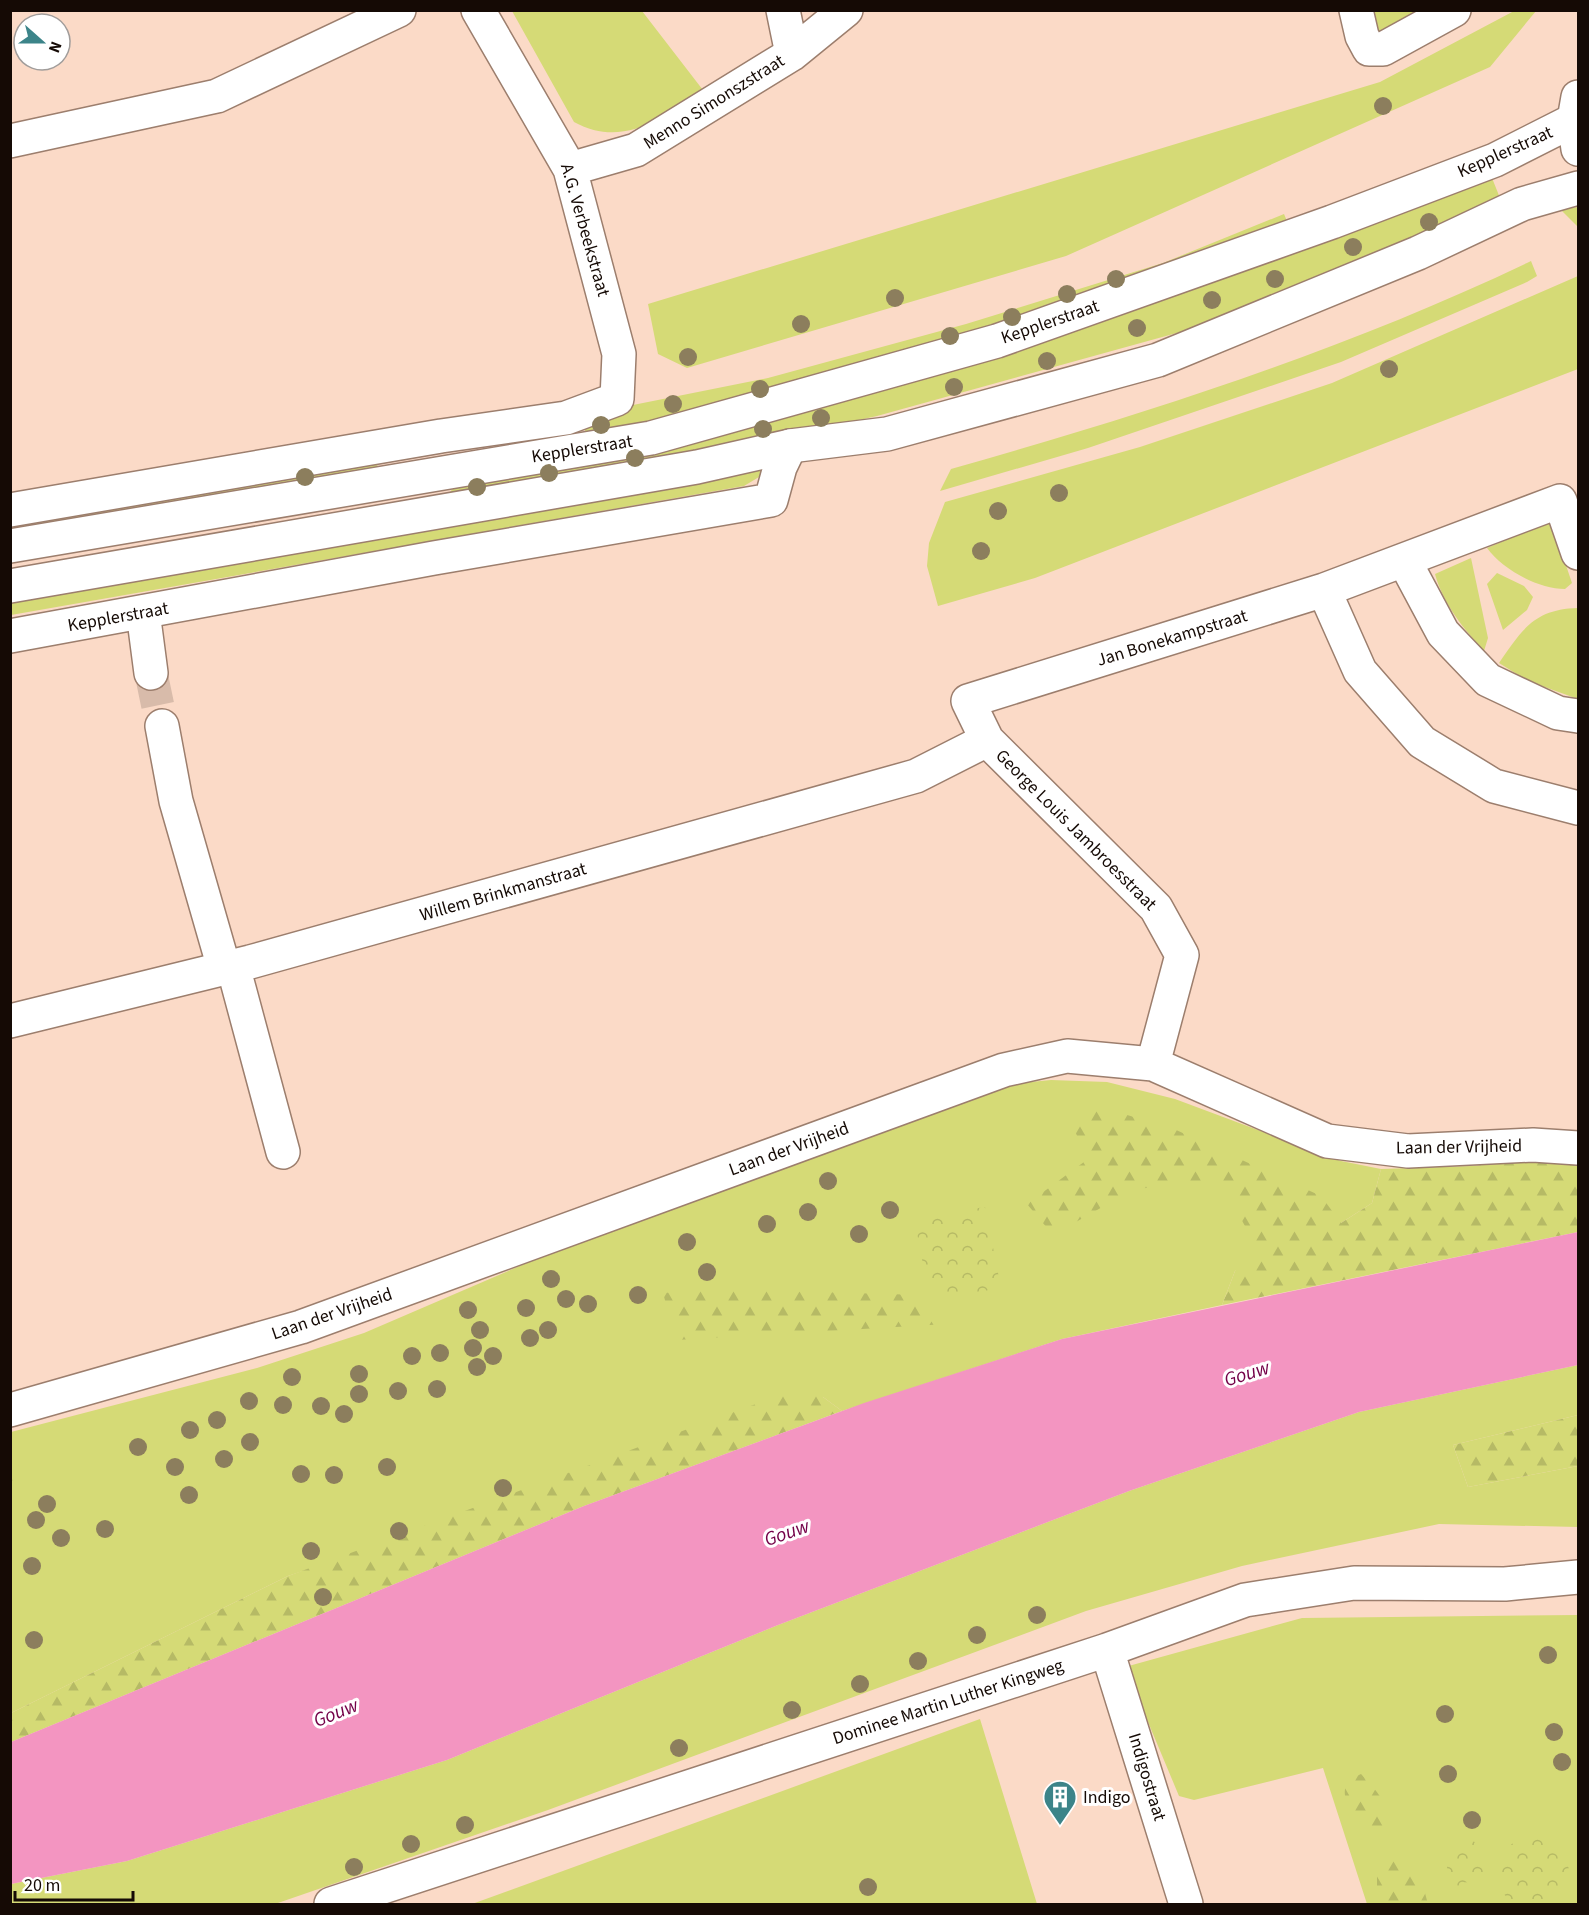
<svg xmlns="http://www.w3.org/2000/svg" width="1589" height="1915" font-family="'Source Sans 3',sans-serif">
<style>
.green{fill:#d5da76}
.forest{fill:url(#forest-firs)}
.park{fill:url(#park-crowns)}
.water{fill:#f395c1}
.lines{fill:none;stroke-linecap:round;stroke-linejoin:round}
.pedestrian-tunnel{stroke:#d8bbaa;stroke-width:33;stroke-dasharray:33 16;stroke-linecap:butt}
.pedestrian-casing{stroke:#9c7e6d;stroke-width:36}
.minor-casing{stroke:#9c7e6d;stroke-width:36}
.secondary-casing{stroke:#9c7e6d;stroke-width:36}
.pedestrian{stroke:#fff;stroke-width:33}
.minor{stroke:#fff;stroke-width:33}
.secondary{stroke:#fff;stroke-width:33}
.tree{fill:#8c7e5d}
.labels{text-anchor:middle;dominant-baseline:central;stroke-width:6;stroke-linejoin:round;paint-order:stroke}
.street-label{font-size:18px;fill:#150a05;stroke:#fff}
.poi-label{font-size:18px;fill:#150a05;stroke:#fff;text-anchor:start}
.water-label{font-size:20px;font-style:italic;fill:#730048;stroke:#fff}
</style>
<defs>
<pattern id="forest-firs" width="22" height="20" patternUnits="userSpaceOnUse" patternTransform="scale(1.5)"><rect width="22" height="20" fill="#d5da76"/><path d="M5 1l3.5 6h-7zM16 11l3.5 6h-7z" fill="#b6ba65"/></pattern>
<pattern id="park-crowns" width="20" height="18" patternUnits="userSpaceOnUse" patternTransform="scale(1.5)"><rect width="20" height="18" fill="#d5da76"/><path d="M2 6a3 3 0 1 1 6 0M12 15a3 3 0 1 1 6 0" fill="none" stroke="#b6ba65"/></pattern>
</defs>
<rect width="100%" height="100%" fill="#fbdac7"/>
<!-- green -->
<path class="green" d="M512,11H642L706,94C660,117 624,149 574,122Z
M1366,11H1422L1384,33L1375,32Z
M1514,11H1536L1490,67L1066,256L687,368L658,354L648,304L1380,82Z
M1490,173L1500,198L1400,247L1184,331L877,416L761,442L453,497L450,492L455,486L678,441Z
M1578,207V227L1561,210Z
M1284,214L1289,226L1164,273L770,396L585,436V428L605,421L618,408L768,378L966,324L1163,263Z
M1531,261L1537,276L1527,282L1341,362L1088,448L940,491L951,469C1149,413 1345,350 1531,261Z
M1578,276V369L1035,578L938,606L927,566L929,543L945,502L1140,447L1332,383Z
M377,463L378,470L11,540V525Z
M769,465L759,477L744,486L11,615V596Z
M1551,521L1572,583L1565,589C1538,589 1502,569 1487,548Z
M1471,558L1488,638L1484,651C1464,629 1443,604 1435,574Z
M1497,573L1524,586L1533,597L1527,610L1503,630L1487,584Z
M1578,608V699L1528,681L1499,663C1522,630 1534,609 1578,608Z
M1051,1080L1107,1082L1175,1099L1341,1161L1381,1169L1372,1203L1341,1223L1235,1271L1222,1305L1062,1339L842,1411L823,1397L288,1576L11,1713V1432L257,1368L364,1333L652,1209L993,1086Z
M1578,1365V1415L1453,1445L1468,1487L1578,1466V1527L1439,1524L1242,1566L1086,1611L548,1810L275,1904H11V1884L127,1861L447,1760L778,1625L1129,1491L1359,1412Z
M1578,1615V1904H1367L1323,1768L1194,1800L1179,1796L1125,1667L1302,1618Z
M980,1719L1037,1904H472Z"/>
<!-- forest -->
<path class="forest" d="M1064,1108L1107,1109L1174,1129L1321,1196L1341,1223L1372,1203L1381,1169L1471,1166L1578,1157V1232L1222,1305L1235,1271L1258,1250L1221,1182L1134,1189L1053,1235L1027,1204L1088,1159Z
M717,1289L920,1295L946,1324L676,1340L663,1293Z
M791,1391L823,1397L842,1411L584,1506L11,1742V1713L288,1576Z
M1578,1415V1466L1468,1487L1453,1445Z
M19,1462L15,1492L11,1496V1463Z
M1361,1774C1378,1792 1391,1806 1390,1832C1385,1832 1380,1834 1376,1832C1360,1826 1336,1799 1348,1782C1351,1778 1357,1776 1361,1774Z
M1401,1855C1418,1867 1423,1884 1428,1904H1377V1877L1385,1861Z"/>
<!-- park -->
<path class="park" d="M985,1207L1001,1288L930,1300L914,1218Z
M1465,1837C1487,1845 1491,1864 1482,1884L1473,1887L1466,1882L1460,1886L1452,1885C1443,1866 1445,1846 1465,1837Z
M1497 1873a36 36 0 1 1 72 0a36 36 0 1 1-72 0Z"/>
<!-- water -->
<path class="water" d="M1578,1232V1365L1359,1412L1129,1491L778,1625L447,1760L127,1861L11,1884V1742L584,1506L864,1403L1062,1339Z"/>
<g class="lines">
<!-- pedestrian-tunnel -->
<path class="pedestrian-tunnel" d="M151,673L162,726"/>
<defs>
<path id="pedestrian" d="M143,612L151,673
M162,726L176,801L224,968
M233,966L283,1152"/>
<path id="minor" d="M783,10L792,54
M1356,10L1362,36L1369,49H1383L1454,10
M10,141L217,96L399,10
M570,169L636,150L792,54L846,10
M10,510L441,436L566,418L617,399L619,354L570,169L478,10
M1405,562L1443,633L1488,680L1558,713L1578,716
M1324,590L1360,671L1422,742L1494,786L1578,808
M10,636L434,558L771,500L780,467L790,446
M10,1021L250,962L916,776L987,740
M1153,1064L1182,955L1156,908L987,740L968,701L1324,590L1560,501L1578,553
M10,1410L301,1327L1004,1070L1067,1056L1153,1064L1327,1141L1408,1151L1533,1145L1578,1148
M1107,1650L1186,1904
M331,1904L1107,1650L1245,1600L1354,1583L1505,1584L1578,1577"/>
<path id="secondary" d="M1578,97L1574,120L1578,149
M10,546L651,438L997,341L1332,222L1495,160L1574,120
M10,586L697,467L790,446L887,434L1158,360L1418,253L1522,204L1578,188"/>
</defs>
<!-- pedestrian casing -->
<use href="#pedestrian" class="pedestrian-casing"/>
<!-- minor casing -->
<use href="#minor" class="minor-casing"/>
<!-- secondary casing -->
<use href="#secondary" class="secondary-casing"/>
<!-- pedestrian -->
<use href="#pedestrian" class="pedestrian"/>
<!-- minor -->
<use href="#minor" class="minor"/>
<!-- secondary -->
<use href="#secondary" class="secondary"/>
</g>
<!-- trees -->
<g class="tree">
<circle cx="1383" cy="106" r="9"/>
<circle cx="1429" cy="222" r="9"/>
<circle cx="1353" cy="247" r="9"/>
<circle cx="1116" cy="279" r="9"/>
<circle cx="1275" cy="279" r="9"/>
<circle cx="1067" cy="294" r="9"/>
<circle cx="895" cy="298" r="9"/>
<circle cx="1212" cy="300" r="9"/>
<circle cx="1012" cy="317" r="9"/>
<circle cx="801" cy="324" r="9"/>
<circle cx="1137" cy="328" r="9"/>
<circle cx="950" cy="336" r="9"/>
<circle cx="688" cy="357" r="9"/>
<circle cx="1047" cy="361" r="9"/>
<circle cx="1389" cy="369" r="9"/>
<circle cx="954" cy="387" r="9"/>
<circle cx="760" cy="389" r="9"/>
<circle cx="673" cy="404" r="9"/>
<circle cx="821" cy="418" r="9"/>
<circle cx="601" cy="425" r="9"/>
<circle cx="763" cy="429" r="9"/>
<circle cx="635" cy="458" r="9"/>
<circle cx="549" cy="473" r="9"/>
<circle cx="305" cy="477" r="9"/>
<circle cx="477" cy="487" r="9"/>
<circle cx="1059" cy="493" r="9"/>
<circle cx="998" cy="511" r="9"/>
<circle cx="981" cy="551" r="9"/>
<circle cx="828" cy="1181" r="9"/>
<circle cx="890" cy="1210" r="9"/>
<circle cx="808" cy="1212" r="9"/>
<circle cx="767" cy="1224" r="9"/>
<circle cx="859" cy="1234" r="9"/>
<circle cx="687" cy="1242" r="9"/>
<circle cx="707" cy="1272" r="9"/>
<circle cx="551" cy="1279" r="9"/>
<circle cx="638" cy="1295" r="9"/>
<circle cx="566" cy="1299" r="9"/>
<circle cx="588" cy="1304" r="9"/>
<circle cx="526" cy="1308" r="9"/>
<circle cx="468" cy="1310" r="9"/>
<circle cx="480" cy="1330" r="9"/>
<circle cx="548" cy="1330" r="9"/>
<circle cx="530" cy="1338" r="9"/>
<circle cx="473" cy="1348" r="9"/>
<circle cx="440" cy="1353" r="9"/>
<circle cx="412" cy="1356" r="9"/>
<circle cx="493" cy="1356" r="9"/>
<circle cx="477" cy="1367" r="9"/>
<circle cx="359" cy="1374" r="9"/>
<circle cx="292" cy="1377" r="9"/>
<circle cx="437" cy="1389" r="9"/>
<circle cx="398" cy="1391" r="9"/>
<circle cx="359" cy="1394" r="9"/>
<circle cx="249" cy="1401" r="9"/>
<circle cx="283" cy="1405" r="9"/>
<circle cx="321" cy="1406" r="9"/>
<circle cx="344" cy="1414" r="9"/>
<circle cx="217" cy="1420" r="9"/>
<circle cx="190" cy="1430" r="9"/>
<circle cx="250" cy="1442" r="9"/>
<circle cx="138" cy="1447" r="9"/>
<circle cx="224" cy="1459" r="9"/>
<circle cx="175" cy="1467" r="9"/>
<circle cx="387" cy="1467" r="9"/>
<circle cx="301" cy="1474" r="9"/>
<circle cx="334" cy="1475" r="9"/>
<circle cx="503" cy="1488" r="9"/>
<circle cx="189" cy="1495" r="9"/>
<circle cx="47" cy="1504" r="9"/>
<circle cx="36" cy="1520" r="9"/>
<circle cx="105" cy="1529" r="9"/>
<circle cx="399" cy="1531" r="9"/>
<circle cx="61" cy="1538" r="9"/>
<circle cx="311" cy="1551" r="9"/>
<circle cx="32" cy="1566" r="9"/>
<circle cx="323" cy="1597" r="9"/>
<circle cx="1037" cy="1615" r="9"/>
<circle cx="977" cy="1635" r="9"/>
<circle cx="34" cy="1640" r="9"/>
<circle cx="1548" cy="1655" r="9"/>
<circle cx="918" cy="1661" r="9"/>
<circle cx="860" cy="1684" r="9"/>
<circle cx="792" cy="1710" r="9"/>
<circle cx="1445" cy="1714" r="9"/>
<circle cx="1554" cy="1732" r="9"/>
<circle cx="679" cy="1748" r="9"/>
<circle cx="1562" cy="1762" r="9"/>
<circle cx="1448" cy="1774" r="9"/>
<circle cx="1472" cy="1820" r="9"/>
<circle cx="465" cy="1825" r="9"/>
<circle cx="411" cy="1844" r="9"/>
<circle cx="354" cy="1867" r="9"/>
<circle cx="868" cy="1887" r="9"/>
</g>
<!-- icons -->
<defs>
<symbol id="building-pin" viewBox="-11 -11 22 30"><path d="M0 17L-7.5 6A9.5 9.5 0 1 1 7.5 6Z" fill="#3c8489" stroke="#fff"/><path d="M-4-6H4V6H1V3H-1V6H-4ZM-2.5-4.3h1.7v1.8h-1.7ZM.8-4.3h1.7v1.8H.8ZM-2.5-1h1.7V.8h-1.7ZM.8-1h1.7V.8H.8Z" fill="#fff"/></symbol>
</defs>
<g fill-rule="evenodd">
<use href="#building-pin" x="1041" y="1778" width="38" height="52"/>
</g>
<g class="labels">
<!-- street labels -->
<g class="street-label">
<text transform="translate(714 102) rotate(-32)">Menno Simonszstraat</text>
<text transform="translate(1505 152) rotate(-24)">Kepplerstraat</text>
<text transform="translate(585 230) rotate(74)">A.G. Verbeekstraat</text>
<text transform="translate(1050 322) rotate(-19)">Kepplerstraat</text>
<text transform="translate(582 449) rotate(-9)">Kepplerstraat</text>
<text transform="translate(118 617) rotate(-10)">Kepplerstraat</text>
<text transform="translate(1172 638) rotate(-17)">Jan Bonekampstraat</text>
<text transform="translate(1076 830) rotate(45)">George Louis Jambroesstraat</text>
<text transform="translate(503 892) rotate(-16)">Willem Brinkmanstraat</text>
<text transform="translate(1459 1147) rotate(-1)">Laan der Vrijheid</text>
<text transform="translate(789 1149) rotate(-20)">Laan der Vrijheid</text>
<text transform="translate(332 1314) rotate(-19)">Laan der Vrijheid</text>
<text transform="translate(948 1702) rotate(-18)">Dominee Martin Luther Kingweg</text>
<text transform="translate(1147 1777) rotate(73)">Indigostraat</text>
</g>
<!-- poi labels -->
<g class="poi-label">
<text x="1083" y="1797">Indigo</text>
</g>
<!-- water labels -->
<g class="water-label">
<text transform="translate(1247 1374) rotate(-17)">Gouw</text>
<text transform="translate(787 1533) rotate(-19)">Gouw</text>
<text transform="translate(336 1713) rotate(-22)">Gouw</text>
</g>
</g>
<!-- border -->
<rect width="1589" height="1915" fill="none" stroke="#150a05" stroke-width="24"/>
<!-- north arrow -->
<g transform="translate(42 42) rotate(111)"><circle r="28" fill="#ffffff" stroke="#a19d9b" stroke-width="1.5"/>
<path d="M0-4.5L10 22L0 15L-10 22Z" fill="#3c8489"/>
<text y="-9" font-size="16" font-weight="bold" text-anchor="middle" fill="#150a05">N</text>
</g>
<!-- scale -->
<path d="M15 1891v9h118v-9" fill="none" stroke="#150a05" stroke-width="3"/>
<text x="24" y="1891" font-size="18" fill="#150a05" stroke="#ffffff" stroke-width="4.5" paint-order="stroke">20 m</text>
</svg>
